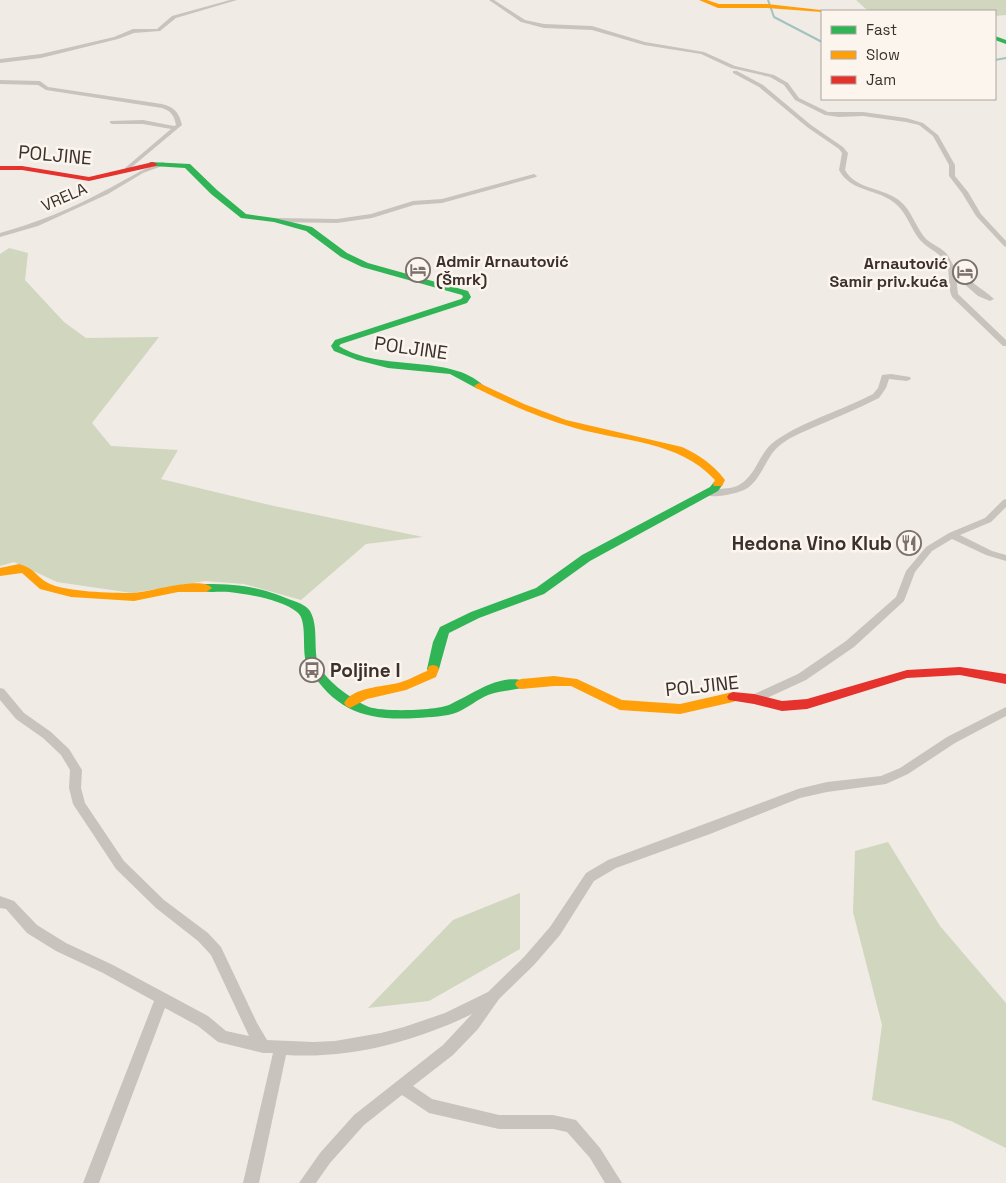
<svg xmlns="http://www.w3.org/2000/svg" width="1006" height="1183" font-family="'Space Grotesk',sans-serif">
<style>
.green{fill:#d1d6bf}
.lines{fill:none;stroke-linecap:round;stroke-linejoin:round}
.stream{stroke:#a1c2c1;stroke-width:2}
.street{fill:#c9c3be;fill-rule:evenodd}
.fast{fill:#30b455;fill-rule:evenodd}
.slow{fill:#ff9f0a;fill-rule:evenodd}
.jam{fill:#e5322d;fill-rule:evenodd}
.labels{text-anchor:middle;dominant-baseline:central;stroke-width:5;stroke-linejoin:round;paint-order:stroke}
.far-street-label{font-size:16px;fill:#3b302b;stroke:#fbf5ee}
.far-poi-label{font-size:16px;font-weight:bold;fill:#3b302b;stroke:#fbf5ee;text-anchor:start}
.street-label{font-size:19px;fill:#3b302b;stroke:#fbf5ee}
.poi-label{font-size:19px;font-weight:bold;fill:#3b302b;stroke:#fbf5ee;text-anchor:end}
</style>
<rect width="100%" height="100%" fill="#f0ebe5"/>
<!-- green -->
<path class="green" d="M856,0H1006V15L995,16V11H874L866,9Z
M9,248L28,253L25,280L64,322L86,338L159,337L92,423L111,446L178,450L161,479L274,506L423,537L366,544L301,600L244,584L205,581L132,593L57,582L14,562L0,566V254Z
M888,842L940,926L1006,1003V1148L951,1121L872,1100L882,1025L853,912L855,851Z
M520,893V949L429,1001L368,1008L453,920Z"/>
<g class="lines">
<!-- stream -->
<path class="stream" d="M768,0L774,17L822,42
M995,60L1006,58"/>
<!-- street -->
<path class="street" d="M230,0H237L176,18L160,31L134,33L118,39L41,58L0,63V59L41,54L114,37L133,29H157L172,16Z
M489,0H494L525,20L544,24L592,26L645,42L704,52L735,66L774,75L788,83L799,98L828,112H863L906,118L923,123L938,135L955,165V176L968,192L981,214L1006,241V247L1004,246L976,216L962,193L949,176V165L933,136L919,125L906,122L863,116L839,117L825,115L795,100L784,85L770,77L731,68L701,54L644,45L592,30L544,28L521,22Z
M733,71H737L763,85L811,125L843,147L848,153L845,170C856,190 883,187 900,201C912,211 916,228 926,239C932,244 939,247 945,252C951,258 952,266 958,271C969,281 983,289 994,299L990,301L978,296L956,277L958,294L1006,340V346H1003L952,297C947,286 951,273 946,263C941,253 928,249 920,240C911,229 907,214 897,205C879,188 851,193 839,170L842,153L839,149L807,127L759,87L733,73Z
M0,80L40,81L48,87L162,104C174,107 179,112 182,125L127,171L125,170V168L171,129L143,124H112L110,123V121L143,120L174,126L176,125C174,115 171,111 162,108L46,90L38,85L0,84Z
M163,162L166,164L165,165L143,173L108,194L38,226L0,237V233C36,223 71,209 104,191C124,181 141,169 163,162Z
M534,174L537,176L536,177L442,203L414,205L372,218L337,223L275,222L272,220L275,218L337,219L371,214L413,201L442,199Z
M891,374L910,377L911,379L907,381L889,379L886,388L879,398C857,409 835,418 812,428C801,433 788,438 779,446C765,458 762,479 746,489C737,494 710,500 702,493C710,487 728,491 739,485C757,475 759,452 775,441C805,420 841,411 873,394L878,388L882,375Z
M1006,499V507L991,522L960,535L992,551L1006,555V561L986,555L952,539L932,551L915,572L904,601L854,647L806,680L758,702H750L749,699L750,696L798,674L846,641L896,597L906,571L926,547L949,533L985,518L1003,500Z
M0,688L4,689L24,713L51,732L69,749L82,770L81,788L85,803L124,861L164,900L208,933L221,947L257,1023L267,1040L313,1042L335,1041L381,1033L404,1027L445,1013L488,992L524,957L550,927L586,873L608,860L798,789L827,782L881,776L900,768L947,737L1006,707V716L955,743L908,774L886,784L827,792L800,798L710,834L616,868L594,881L560,935L534,965L499,999L478,1029L453,1055L413,1086L432,1099L499,1115H553L576,1120L600,1148L622,1183H605L590,1158L567,1132L553,1129H499L429,1113L402,1095L364,1125L330,1163L316,1183H299L320,1153L354,1115L443,1045L472,1014C414,1042 351,1059 286,1055L259,1183H243L273,1053H263L218,1042L198,1026L165,1008L99,1183H83L154,1001L103,973L56,951L27,933L6,909L0,908V896L14,901L37,925L66,943L113,965L208,1016L226,1031L249,1036L211,955L198,941L156,908L116,869L73,804L69,788L70,770L61,755L43,738L16,719L0,700Z"/>
<!-- fast -->
<path class="fast" d="M995,36L1006,40V44L995,40Z
M150,162L190,164L217,190L246,214L274,218L312,227L347,253L368,263L468,291L471,297L467,303L341,344L339,346C382,373 450,353 484,386L479,389L476,388L450,374L388,368L357,360L334,351L331,346L335,340L461,299L463,297L462,295L362,267L341,257L306,231L274,222L241,218L211,194L185,168L153,166L149,164Z
M718,481L723,484L718,491L590,561L544,594L479,618L449,633L439,669L437,672H429L427,669L433,642L440,627L471,612L536,588L582,555L710,487L714,482Z
M206,584C240,584 259,587 291,600C297,602 306,605 310,611C318,625 314,644 317,660C321,678 352,700 369,707C383,712 438,711 451,704C473,694 500,673 525,681L527,684L525,687C513,691 500,690 488,695C478,699 469,707 458,712C445,717 431,717 417,718C366,721 336,712 308,667C300,653 309,621 297,612C282,600 248,594 229,592C220,591 211,593 202,591L200,588Z"/>
<!-- slow -->
<path class="slow" d="M699,0H707L719,4H767L830,11L822,12L767,8H718Z
M479,383L524,404L566,420L682,447C699,455 713,464 725,480L722,486H714L713,484L715,480C678,440 623,442 575,428C540,418 508,404 476,388L474,386Z
M19,564C36,569 35,576 48,583C64,592 113,593 132,593C148,593 201,575 212,588L206,592H178L134,601L71,597L40,589L22,573L0,576V568Z
M433,665L437,666L439,669L436,677L406,690L367,699L350,708L346,706L344,703C353,687 382,687 398,683C407,681 417,675 427,671L429,666Z
M554,676L577,679L622,700L680,704L733,692L737,694L739,697L737,700L733,702L680,714L620,710L571,686H554L521,689L517,687L515,684L517,681L521,679Z"/>
<!-- jam -->
<path class="jam" d="M153,162L157,164L156,166L89,181L22,170H0V166H22L89,177Z
M960,667L1006,674V684L960,675L907,678L807,709L782,711L754,704L729,700L727,697L729,694L733,692L754,694L782,701L807,699L907,670Z"/>
</g>
<!-- icons -->
<defs>
<symbol id="hotel-ring" viewBox="-11 -11 22 22"><circle r="9.5" fill="#fbf5ee" stroke="#7a716c" stroke-width="1.5"/><path d="M-6-4.5h1.5V1H6V5H4.5V3h-9V5H-6ZM-4 0a1.8 1.8 0 1 1 3.6 0ZM.5 0V-2.5h3Q6-2.5 6 0Z" fill="#7a716c"/></symbol>
<symbol id="restaurant-ring" viewBox="-11 -11 22 22"><circle r="9.5" fill="#fbf5ee" stroke="#7a716c" stroke-width="1.5"/><path d="M-5-6h1v4h1v-4h1v4h1v-4h1v5L-1.5 .5V6h-2V.5L-5-1ZM5-6V6H3V1.5H1.5Q1.5-4 5-6Z" fill="#7a716c"/></symbol>
<symbol id="bus-ring" viewBox="-11 -11 22 22"><circle r="9.5" fill="#fbf5ee" stroke="#7a716c" stroke-width="1.5"/><path d="M-5-6H5V4H4V6H2V4H-2V6H-4V4H-5ZM-3.5-4V0h7V-4ZM-3.5 1.2v1.5H-2V1.2ZM2 1.2v1.5H3.5V1.2Z" fill="#7a716c"/></symbol>
</defs>
<g fill-rule="evenodd">
<use href="#hotel-ring" x="404" y="256" width="28" height="28"/>
<use href="#hotel-ring" x="951" y="258" width="28" height="28"/>
<use href="#restaurant-ring" x="895" y="529" width="28" height="28"/>
<use href="#bus-ring" x="298" y="656" width="28" height="28"/>
</g>
<g class="labels">
<!-- far-street labels -->
<g class="far-street-label">
<text transform="translate(64 197) rotate(-24)">VRELA</text>
</g>
<!-- far-poi labels -->
<g class="far-poi-label">
<text x="436" y="261">Admir Arnautović<tspan x="436" dy="18">(Šmrk)</tspan></text>
<text x="948" y="263" text-anchor="end">Arnautović<tspan x="948" dy="18">Samir priv.kuća</tspan></text>
</g>
<!-- street labels -->
<g class="street-label">
<text transform="translate(55 155) rotate(5)">POLJINE</text>
<text transform="translate(411 348) rotate(8)">POLJINE</text>
<text transform="translate(702 686) rotate(-6)">POLJINE</text>
</g>
<!-- poi labels -->
<g class="poi-label">
<text x="892" y="543">Hedona Vino Klub</text>
<text x="330" y="670" text-anchor="start">Poljine I</text>
</g>
</g>
<!-- legend -->
<rect x="821" y="10" width="175" height="90" fill="#fbf5ee" stroke="#aea6a0"/>
<rect x="831" y="26" width="25" height="8" fill="#30b455" stroke="#aea6a0"/>
<text x="866" y="35" font-size="15" fill="#3b302b">Fast</text>
<rect x="831" y="51" width="25" height="8" fill="#ff9f0a" stroke="#aea6a0"/>
<text x="866" y="60" font-size="15" fill="#3b302b">Slow</text>
<rect x="831" y="76" width="25" height="8" fill="#e5322d" stroke="#aea6a0"/>
<text x="866" y="85" font-size="15" fill="#3b302b">Jam</text>
</svg>
